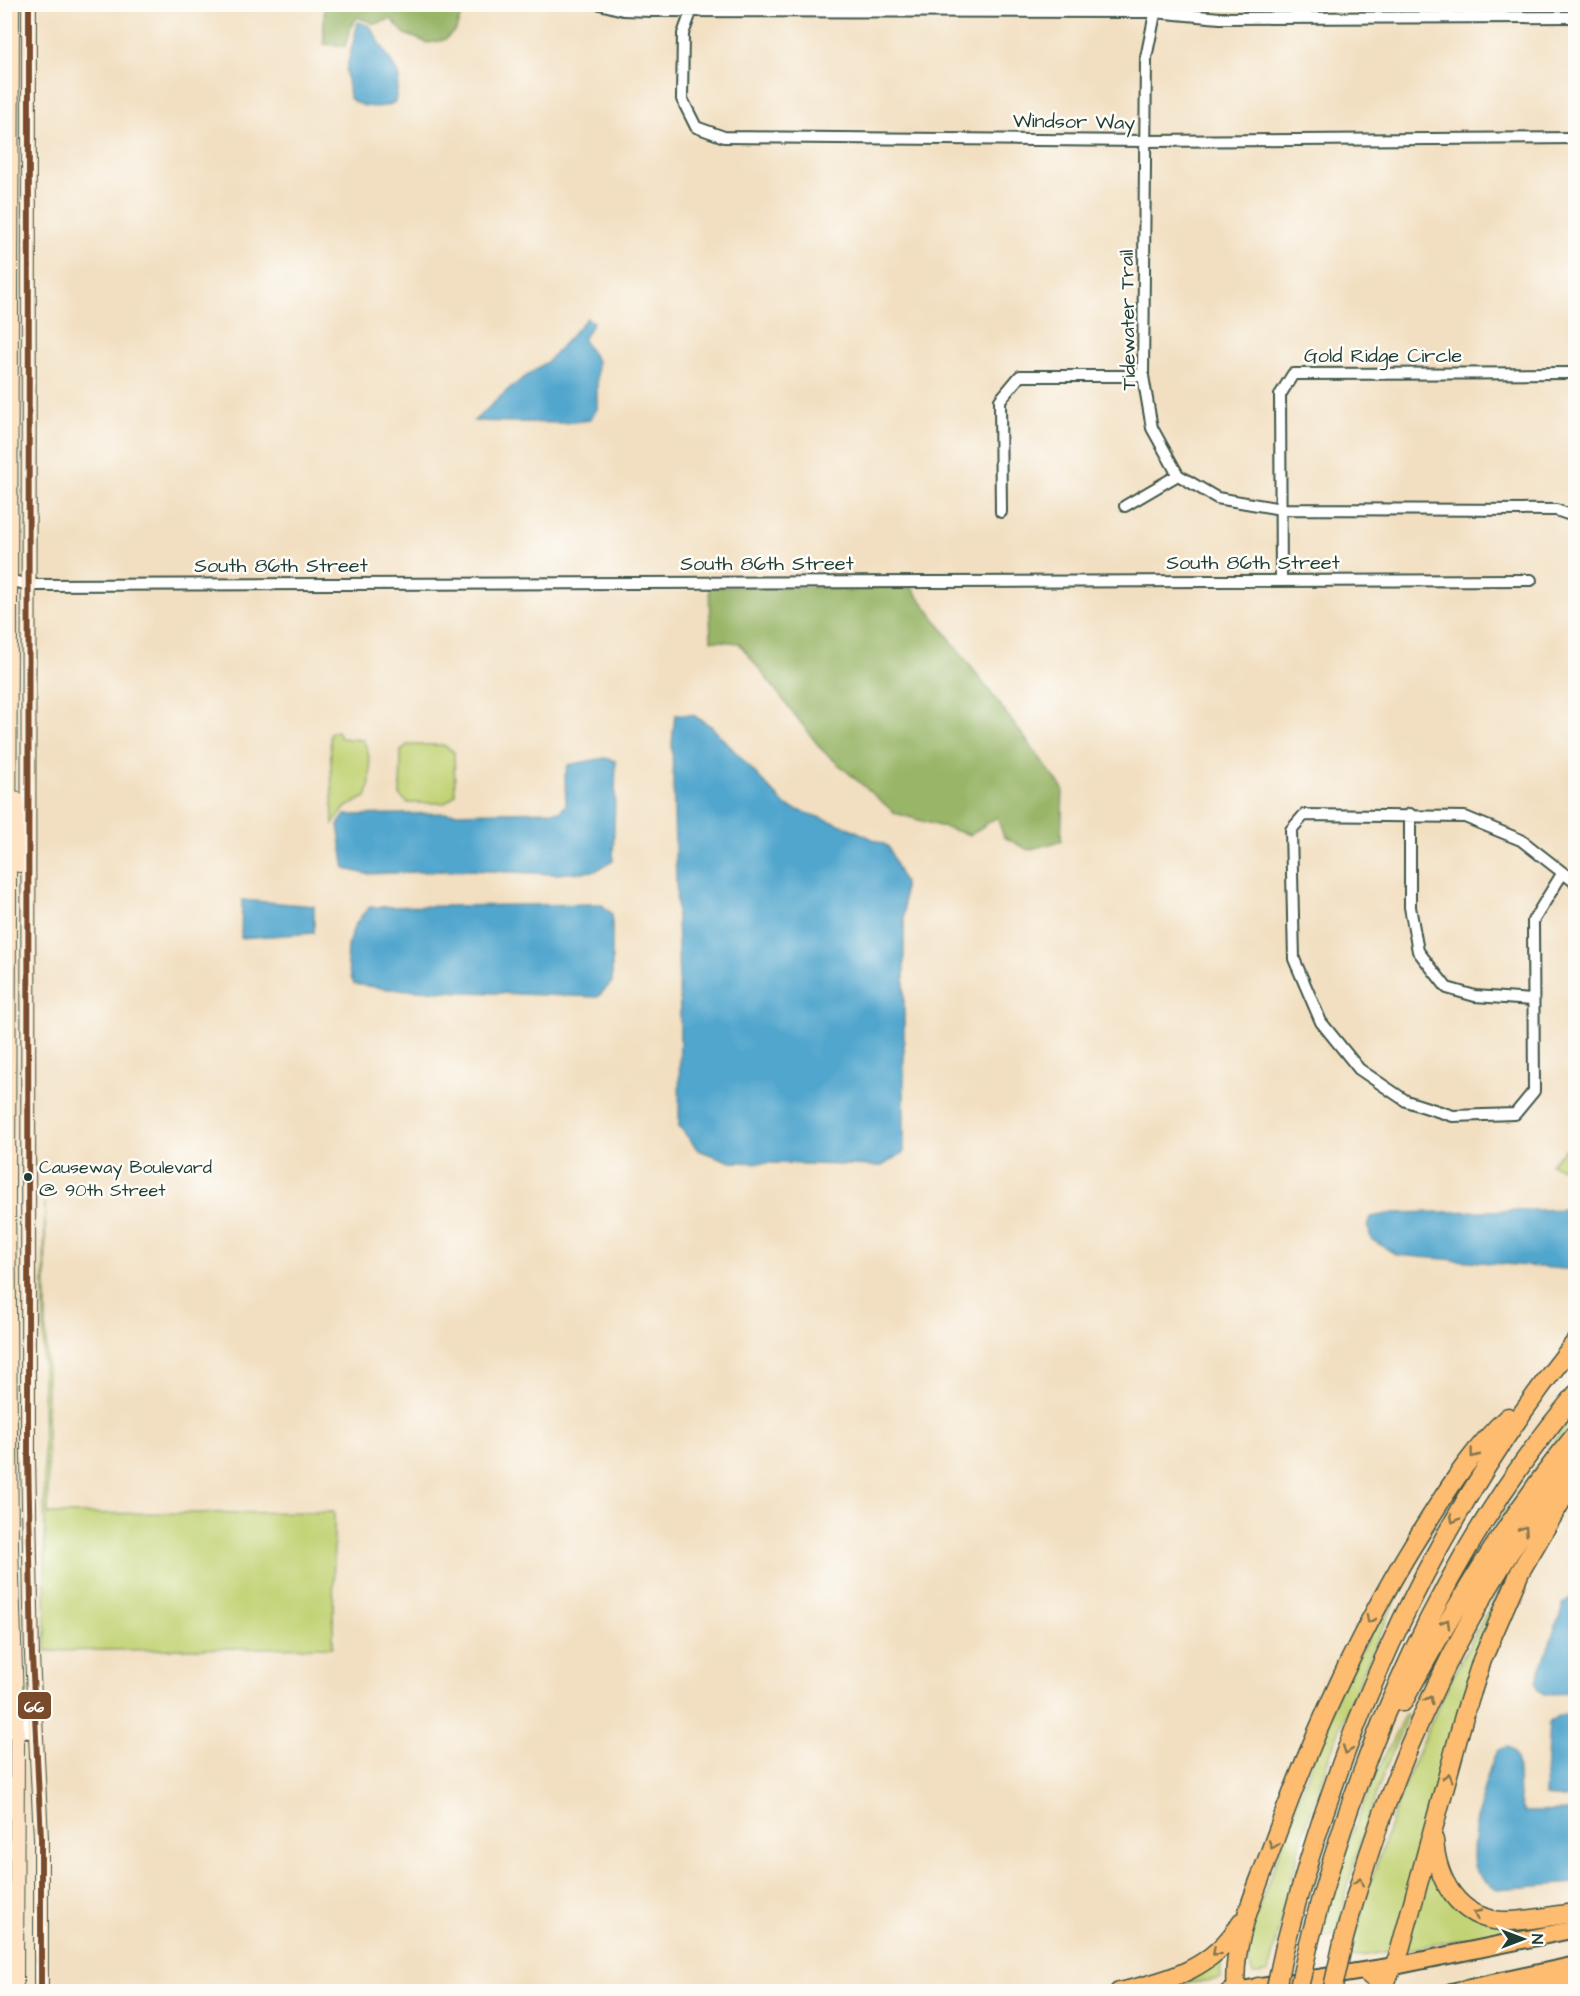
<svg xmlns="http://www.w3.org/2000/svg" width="1580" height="1996" font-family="'Architects Daughter',sans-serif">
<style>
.green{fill:#c2d376;stroke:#708855;stroke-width:1.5}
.forest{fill:#99b567;stroke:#5c794e;stroke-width:1.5}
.water{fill:#51a6cd;stroke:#387280;stroke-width:1.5}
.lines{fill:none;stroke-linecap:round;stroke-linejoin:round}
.minor-casing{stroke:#3f5549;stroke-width:14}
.secondary-casing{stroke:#3f5549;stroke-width:16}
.primary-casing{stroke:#3f5549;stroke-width:20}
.motorway-casing{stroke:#3f5549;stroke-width:21}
.minor{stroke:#fff;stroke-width:10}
.secondary{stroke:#fee4c5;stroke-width:14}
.primary{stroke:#fdbc6f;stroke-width:16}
.motorway{stroke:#fdbc6f;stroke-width:18}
.motorway-bridge-casing{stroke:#3f5549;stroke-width:21;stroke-linecap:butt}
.motorway-bridge{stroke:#fdbc6f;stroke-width:18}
.bus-1-casing{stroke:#fdfcf7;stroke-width:10}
.bus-1{stroke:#7a4b2a;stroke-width:6}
.oneway{stroke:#83764f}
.bus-dot{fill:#1f3d34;stroke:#fdfcf7;stroke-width:2}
.labels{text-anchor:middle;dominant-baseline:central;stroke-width:5;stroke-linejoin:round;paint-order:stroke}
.bus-label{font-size:18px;fill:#1f3d34;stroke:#fdfcf7;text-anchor:start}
.street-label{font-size:20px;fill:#1f3d34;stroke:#fdfcf7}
.line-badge{stroke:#fdfcf7;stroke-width:2}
.badge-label{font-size:16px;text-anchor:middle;font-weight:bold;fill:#fff}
</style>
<rect width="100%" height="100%" fill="#fdfcf7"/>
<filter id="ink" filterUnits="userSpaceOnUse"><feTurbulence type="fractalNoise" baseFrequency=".0167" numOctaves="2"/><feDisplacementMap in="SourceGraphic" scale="12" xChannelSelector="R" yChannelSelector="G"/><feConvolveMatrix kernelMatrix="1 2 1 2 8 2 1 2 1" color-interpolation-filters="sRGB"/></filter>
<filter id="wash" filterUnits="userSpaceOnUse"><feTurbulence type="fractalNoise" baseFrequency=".008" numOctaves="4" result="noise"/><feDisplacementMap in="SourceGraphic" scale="24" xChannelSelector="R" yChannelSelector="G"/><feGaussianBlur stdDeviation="1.35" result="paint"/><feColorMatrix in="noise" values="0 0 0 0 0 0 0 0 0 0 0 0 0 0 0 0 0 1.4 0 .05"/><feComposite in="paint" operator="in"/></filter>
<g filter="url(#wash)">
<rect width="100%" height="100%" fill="#f2dfc1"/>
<!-- green -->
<path class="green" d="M337,731L341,738L363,740C371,754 373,781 366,797L346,807L333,824L330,733Z
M407,745H443L454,752L455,795L445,803H408L400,796L401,751Z
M1575,1140V1169H1565L1550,1164Z
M45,1202L48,1514L334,1512L333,1647L46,1651L43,1379Z
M1575,1411V1424L1500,1524H1497Z
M1430,1531C1387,1615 1348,1700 1318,1789C1297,1849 1283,1911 1268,1973L1253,1974L1244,1948L1339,1689Z
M1501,1589L1506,1591L1395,1950L1350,1958C1382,1829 1433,1702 1501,1589Z
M1405,1714L1408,1715C1376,1787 1352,1859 1337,1935L1322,1937C1337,1860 1370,1784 1405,1714Z
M1427,1865L1443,1891L1508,1924V1930L1406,1950Z
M1222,1953L1220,1979L1185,1984L1184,1978Z"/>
<!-- forest -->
<path class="forest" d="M324,5V4L482,5H464L456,30L444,40L428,43L405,34L391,19L375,24L357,17L351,27L345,46L324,44Z
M709,587H911L1063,789L1061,841L1028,850L1004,837L997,817L970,835L895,813L822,750L739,643L711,640Z"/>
<!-- water -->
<path class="water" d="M358,22L370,26L397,72L399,79L395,102C383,109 358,109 349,97L346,71Z
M587,318L593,322L583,340L597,361V409L590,420L564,423L474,421L511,387L548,361Z
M675,715H693L711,726L786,806L845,826L888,846L904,884V1152L882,1166L731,1162L698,1150L679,1126L680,1017L672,744Z
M605,758L616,761L613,861L595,871L555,874L470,870L366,874L345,869L338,825L345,815L560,811L566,805L565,776L568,765Z
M242,900L314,906V933L241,938Z
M601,904L612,914V982L598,997L388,989L354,984C341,958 348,926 370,907Z
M1575,1209V1270L1397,1255L1371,1239L1368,1227L1371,1217L1394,1213Z
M1573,1595H1575V1693L1544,1694L1537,1689L1536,1682L1564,1604Z
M1572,1713L1574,1715L1575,1773L1570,1784L1569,1795L1565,1798L1545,1796L1549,1723L1559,1715Z
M1508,1747C1526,1760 1512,1794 1524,1812L1575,1811V1883L1497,1889C1490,1884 1480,1879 1476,1871C1466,1853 1486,1771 1496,1753C1499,1748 1503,1748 1508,1747Z"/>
</g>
<g filter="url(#ink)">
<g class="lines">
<defs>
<path id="minor" d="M600,4L623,10L652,11L1154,12L1220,18L1576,17
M694,4L683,34L682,99L696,127L724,137L1146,141L1576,138
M1157,4L1146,58L1143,376L1152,428L1178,475L1217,498L1281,509L1556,510L1576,517
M1125,506L1178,475
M1001,512L1000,400L1020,376H1143
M5,579L29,585L1531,580
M1281,581L1280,395L1293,374L1576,373
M1410,814V907L1418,951L1447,988L1475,996L1533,1000
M1562,874L1533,921L1534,1091L1515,1114L1453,1116L1406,1101L1359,1069L1321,1022L1294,959L1291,830L1304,815L1465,817L1521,840L1576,883
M4,1722L36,1723
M4,1732L36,1733"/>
<path id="secondary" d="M12,4L8,1195L11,1546L17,1733L16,1992
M29,4L28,1455L32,1655L41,1838V1992
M15,798L19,865"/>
<path id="primary" d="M1229,1992L1395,1966L1576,1929
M1451,1992L1576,1965"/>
<path id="motorway" d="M1403,1702C1454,1608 1508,1517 1576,1434
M1434,1840C1437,1880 1458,1918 1502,1921C1526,1922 1551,1915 1576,1913
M1344,1938C1390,1764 1467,1601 1576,1456
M1309,1943C1359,1747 1445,1550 1576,1394
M1285,1946C1341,1726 1434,1519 1576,1341
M1366,1972L1390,1992
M1119,1992C1169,1981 1213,1969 1241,1922
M1236,1992C1231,1944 1254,1896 1270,1852C1312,1736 1361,1625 1428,1521C1451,1484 1476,1446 1508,1417
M1255,1992L1258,1987
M1380,1992L1398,1957L1464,1716L1482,1660L1520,1572L1576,1476
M1524,1992L1576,1974"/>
</defs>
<!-- minor casing -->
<use href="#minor" class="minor-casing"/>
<!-- secondary casing -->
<use href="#secondary" class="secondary-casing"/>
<!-- primary casing -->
<use href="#primary" class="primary-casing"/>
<!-- motorway casing -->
<use href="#motorway" class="motorway-casing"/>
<!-- minor -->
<use href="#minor" class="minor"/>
<!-- secondary -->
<use href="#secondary" class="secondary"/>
<!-- primary -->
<use href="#primary" class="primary"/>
<!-- motorway -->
<use href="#motorway" class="motorway"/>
<defs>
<path id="motorway-bridge" d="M1275,1992L1285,1946
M1298,1992L1309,1943
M1332,1992L1344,1938"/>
</defs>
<!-- motorway-bridge casing -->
<use href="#motorway-bridge" class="motorway-bridge-casing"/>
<!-- motorway-bridge -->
<use href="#motorway-bridge" class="motorway-bridge"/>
<defs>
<path id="bus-1" d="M29,4L28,1455L32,1655L41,1838V1992"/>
</defs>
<!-- bus-1 casing -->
<use href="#bus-1" class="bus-1-casing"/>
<!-- bus-1 -->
<use href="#bus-1" class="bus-1"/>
</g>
<!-- one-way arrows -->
<defs><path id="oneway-chevron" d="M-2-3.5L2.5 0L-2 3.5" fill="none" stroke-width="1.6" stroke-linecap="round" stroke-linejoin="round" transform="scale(1.5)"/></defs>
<g class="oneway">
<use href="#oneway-chevron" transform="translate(1474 1454) rotate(127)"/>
<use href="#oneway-chevron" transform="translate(1454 1519) rotate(119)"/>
<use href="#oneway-chevron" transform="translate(1524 1530) rotate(-56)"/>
<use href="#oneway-chevron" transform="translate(1370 1619) rotate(118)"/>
<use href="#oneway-chevron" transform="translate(1446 1623) rotate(-59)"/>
<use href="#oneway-chevron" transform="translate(1429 1700) rotate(-65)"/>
<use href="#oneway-chevron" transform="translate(1347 1750) rotate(110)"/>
<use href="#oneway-chevron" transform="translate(1448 1777) rotate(-75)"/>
<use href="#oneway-chevron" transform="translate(1273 1845) rotate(110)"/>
<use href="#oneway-chevron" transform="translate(1359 1882) rotate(-73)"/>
<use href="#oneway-chevron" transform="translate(1477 1914) rotate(-155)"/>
<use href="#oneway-chevron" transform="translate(1216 1952) rotate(138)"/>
</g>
</g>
<!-- markers -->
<circle class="bus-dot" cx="28" cy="1177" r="5"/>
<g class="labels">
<!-- bus labels -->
<g class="bus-label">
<text x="39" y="1167">Causeway Boulevard<tspan x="39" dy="23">@ 90th Street</tspan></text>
</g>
<!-- street labels -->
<g class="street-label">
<text transform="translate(1074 122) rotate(1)">Windsor Way</text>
<text transform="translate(1128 320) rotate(-91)">Tidewater Trail</text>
<text x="1383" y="356">Gold Ridge Circle</text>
<text x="1253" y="563">South 86th Street</text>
<text x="767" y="564">South 86th Street</text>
<text x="281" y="566">South 86th Street</text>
</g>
</g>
<rect class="line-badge" x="17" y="1691" width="35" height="29" rx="6" fill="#7a4b2a"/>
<g class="badge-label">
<text x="34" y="1712">66</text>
</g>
<!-- margin -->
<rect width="1580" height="1996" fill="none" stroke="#fdfcf7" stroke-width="24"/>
<!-- north arrow -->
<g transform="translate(1523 1939) rotate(90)" stroke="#fdfcf7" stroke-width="4.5" paint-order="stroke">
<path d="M0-4.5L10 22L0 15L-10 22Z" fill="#1f3d34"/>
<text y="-9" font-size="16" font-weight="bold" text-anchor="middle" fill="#1f3d34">N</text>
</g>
</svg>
